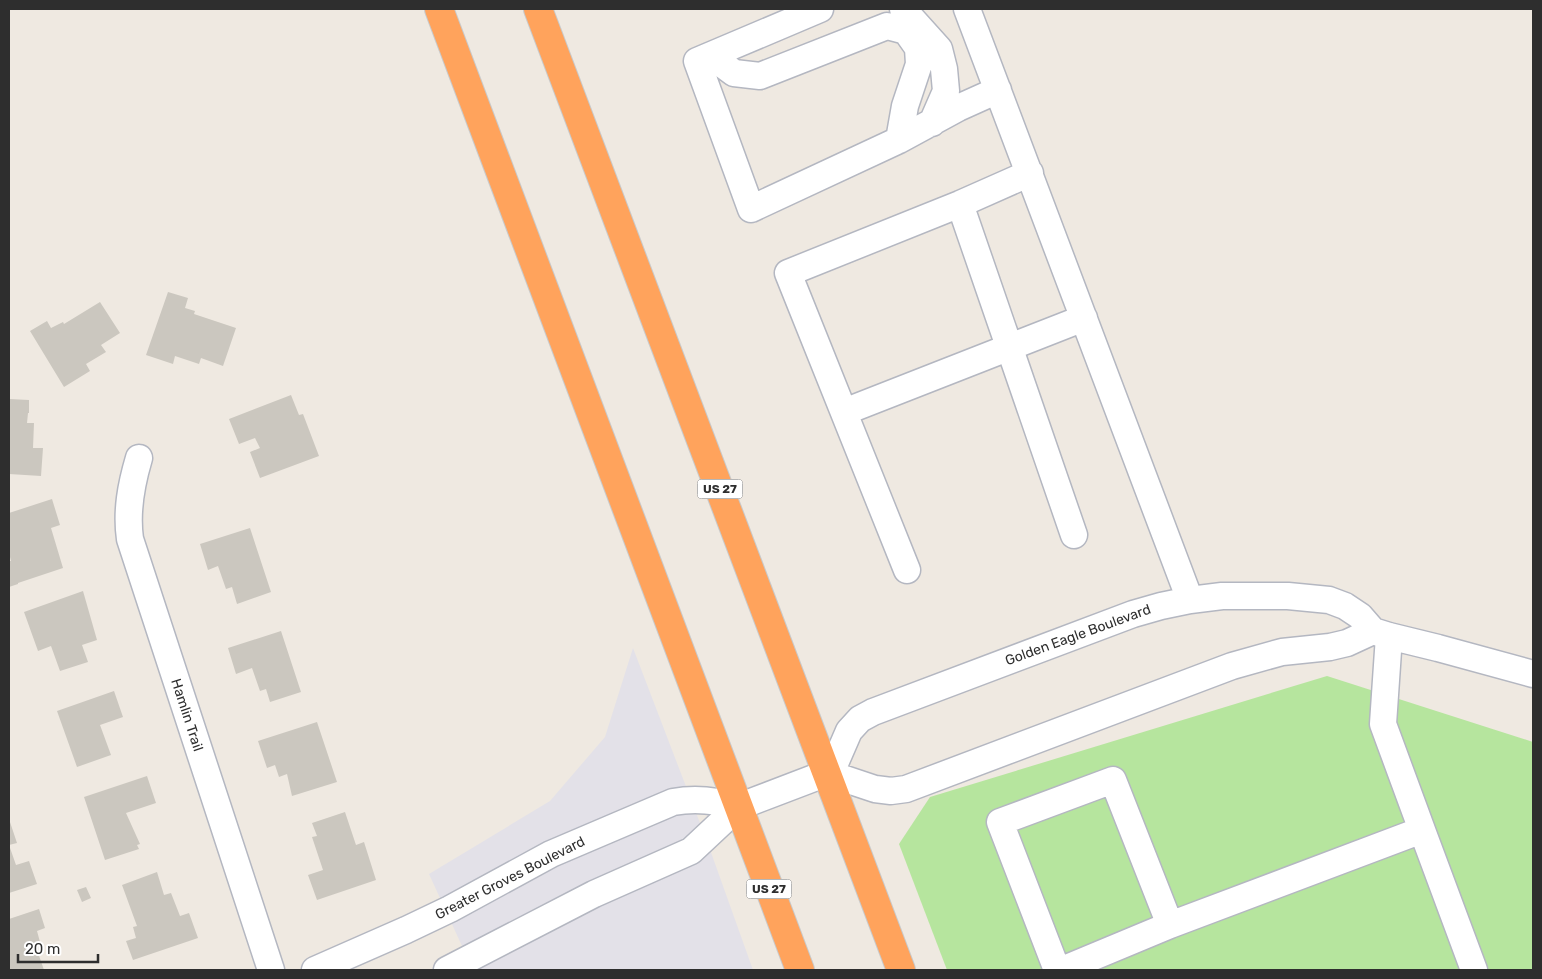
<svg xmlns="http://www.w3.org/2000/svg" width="1542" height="979" font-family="Rubik,sans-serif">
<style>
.industrial{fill:#e3e1e8}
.green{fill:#b6e59e}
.building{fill:#cbc7bf}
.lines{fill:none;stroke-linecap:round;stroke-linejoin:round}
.minor-casing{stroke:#b4b7c1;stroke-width:29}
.highway-casing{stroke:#c9c9c9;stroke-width:30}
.minor{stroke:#fff;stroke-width:26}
.highway{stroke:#ffa35c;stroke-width:28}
.labels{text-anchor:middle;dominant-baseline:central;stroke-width:4.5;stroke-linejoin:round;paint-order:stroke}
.shield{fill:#fff;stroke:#6d6d6d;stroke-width:1}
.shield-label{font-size:12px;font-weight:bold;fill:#2e2e2e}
.street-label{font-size:14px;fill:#2e2e2e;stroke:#fff}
</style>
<rect width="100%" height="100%" fill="#efe9e1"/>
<!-- industrial -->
<path class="industrial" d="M633,648L708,844L753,970H473L429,874L550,801L605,737Z"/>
<!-- green -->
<path class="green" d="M1327,676L1533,742V970H947L899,844L930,797Z"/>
<!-- building -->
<path class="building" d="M168,292L188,298L185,308L195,311L194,314L236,328L223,366L201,358L199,364L175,356L173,364L146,355Z
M100,302L120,333L101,345L106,352L86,364L90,371L64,387L30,331L47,321L51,328L63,322L64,324Z
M291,395L299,415L303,414L319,456L260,478L250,452L260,448L255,438L239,444L229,419Z
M9,399L29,400V413H28L27,423H34L33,448H43L41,476L9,474Z
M52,499L60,525L51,528L63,568L18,583V584L9,587V561H11L9,553V513Z
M250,528L271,592L237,604L232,587L226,589L218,566L208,570L200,544Z
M83,591L97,640L82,645L88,662L60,671L51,646L38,651L24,612Z
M281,631L301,692L270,702L266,689L260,691L252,668L236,674L228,648Z
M114,691L123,717L100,725L111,755L77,767L57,711Z
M317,722L337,782L292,796L287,774L279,777L275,765L267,768L258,741Z
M147,776L156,803L126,813L140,844L137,845L139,849L105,860L84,797Z
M345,812L356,845L364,842L376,880L317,900L308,875L323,870L312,837L317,836L312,823Z
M9,819L17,843L9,845L16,865L29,861L37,884L9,893Z
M157,872L164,895L171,893L180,916L189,913L198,938L133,960L126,941L136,938L133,927L137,926L122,885Z
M86,887L91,898L82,902L77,890Z
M39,909L45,928L37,931L40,942L35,944L44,970H9V919Z"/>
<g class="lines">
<defs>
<path id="minor" d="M820,9L697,61L751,209L899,140L958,108L998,90
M903,9L939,49L944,69L946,91L932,123
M967,9L1190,600
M711,56L734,73L760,76L887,26L906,31L918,48L919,64L905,106L899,140
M960,204L1074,535
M844,412L1084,318
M139,458C131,485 126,511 130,539L271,970
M907,570L788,273L960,204L1030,173
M827,773L836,761L849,731L860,719L873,712L1133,614L1161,606L1190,600L1222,596H1288L1329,600L1345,606L1360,616L1373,631L1389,636L1438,648L1533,674
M827,773L875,789L891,791L906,789L1232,666L1282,652L1330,647L1347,643L1373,631
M1422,830L1474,970
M315,970L406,930L450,909L551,854L673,802C696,798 716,800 738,807
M447,970L594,894L691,851L738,807L827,773
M1057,970L1000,822L1113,780L1170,925
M1062,970L1170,925L1422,830L1383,724L1389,636"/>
<path id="highway" d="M439,9L800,970
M538,9L901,970"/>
</defs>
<!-- minor casing -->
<use href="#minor" class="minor-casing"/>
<!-- highway casing -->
<use href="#highway" class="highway-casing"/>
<!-- minor -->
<use href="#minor" class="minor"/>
<!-- highway -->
<use href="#highway" class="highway"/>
</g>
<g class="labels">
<!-- shield labels -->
<g class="shield">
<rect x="697.5" y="479.5" width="45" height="19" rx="4"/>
<rect x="746.5" y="879.5" width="45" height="19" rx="4"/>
</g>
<g class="shield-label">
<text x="720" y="489">US 27</text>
<text x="769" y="889">US 27</text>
</g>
<!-- street labels -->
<g class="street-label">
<text transform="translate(1078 635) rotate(-20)">Golden Eagle Boulevard</text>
<text transform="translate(187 715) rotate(72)">Hamlin Trail</text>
<text transform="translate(510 878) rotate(-27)">Greater Groves Boulevard</text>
</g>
</g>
<!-- border -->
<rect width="1542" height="979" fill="none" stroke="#2e2e2e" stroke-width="20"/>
<!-- scale -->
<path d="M18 954v8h80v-8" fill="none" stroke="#2e2e2e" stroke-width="2.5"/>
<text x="25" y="954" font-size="15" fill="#2e2e2e" stroke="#ffffff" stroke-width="4" paint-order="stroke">20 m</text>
</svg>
